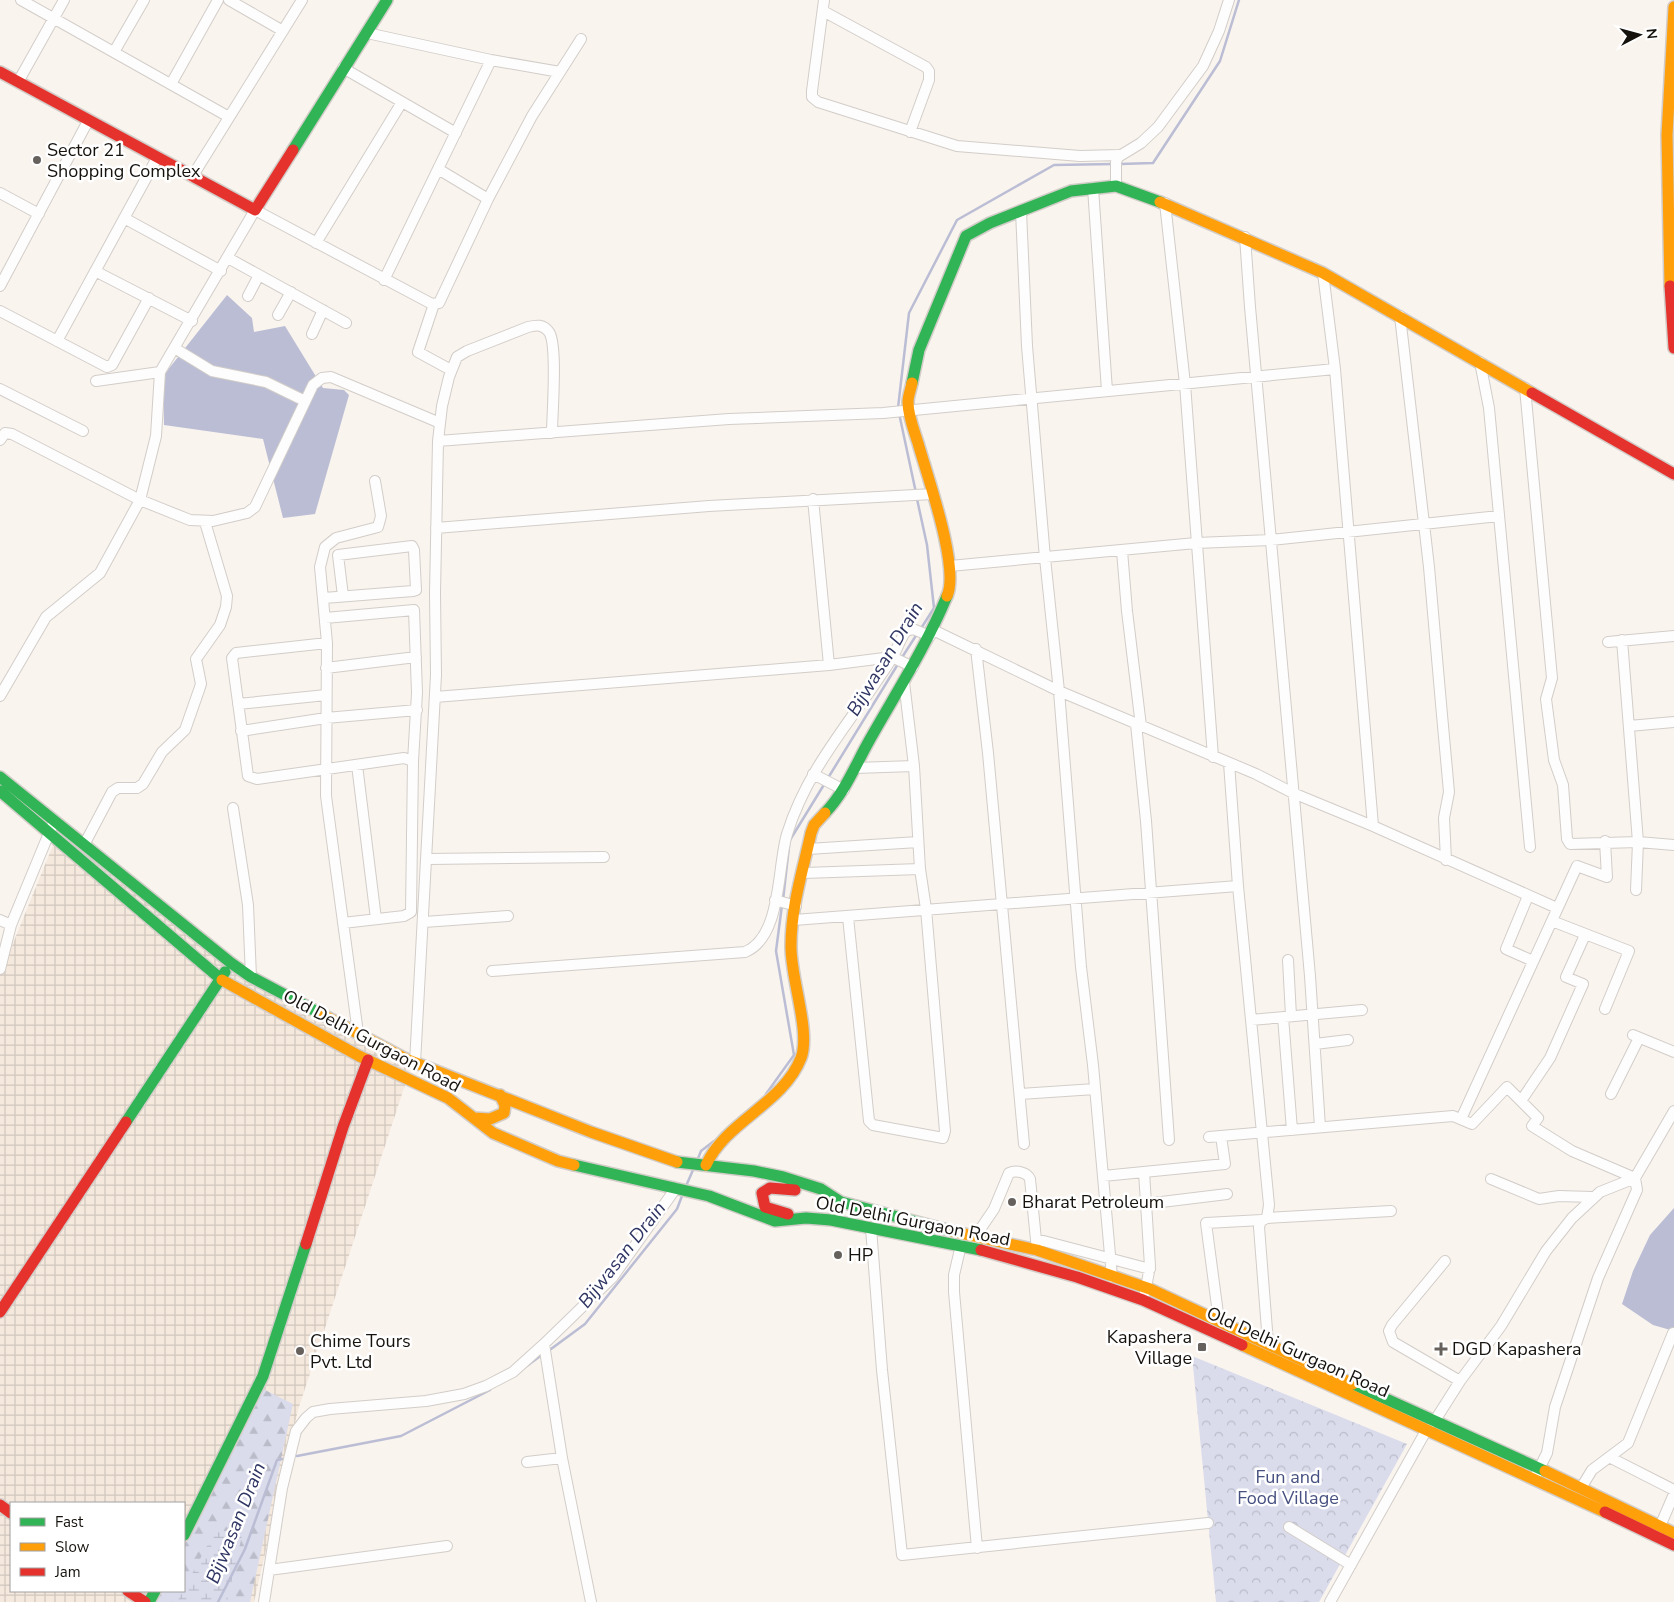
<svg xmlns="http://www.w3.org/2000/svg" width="1674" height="1602" font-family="'Nunito Sans',sans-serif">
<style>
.industrial{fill:url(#industrial-grid);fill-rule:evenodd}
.forest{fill:url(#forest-firs)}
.wetland{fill:url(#wetland-marsh)}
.park{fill:url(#park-crowns)}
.water{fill:#babdd4}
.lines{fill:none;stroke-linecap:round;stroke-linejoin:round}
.stream{stroke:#babdd4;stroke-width:2.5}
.street-casing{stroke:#d2cdc8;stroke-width:12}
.fast-casing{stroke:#d2cdc8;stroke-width:14}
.slow-casing{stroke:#d2cdc8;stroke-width:14}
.jam-casing{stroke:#d2cdc8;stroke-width:14}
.street{stroke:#fefdfd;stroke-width:10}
.fast{stroke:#30b455;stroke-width:11}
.slow{stroke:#ff9f0a;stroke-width:11}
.jam{stroke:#e5322d;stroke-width:11}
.poi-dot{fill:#66615d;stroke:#fff;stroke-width:2}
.labels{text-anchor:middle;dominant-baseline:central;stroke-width:5;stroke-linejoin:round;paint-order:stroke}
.poi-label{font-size:18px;fill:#16120e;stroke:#fff;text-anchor:start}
.street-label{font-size:18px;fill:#16120e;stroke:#fff}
.park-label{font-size:18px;fill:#475181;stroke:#fff}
.water-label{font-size:19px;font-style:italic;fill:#2e3563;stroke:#fff}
</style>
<defs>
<pattern id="industrial-grid" width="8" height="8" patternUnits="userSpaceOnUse" patternTransform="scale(1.25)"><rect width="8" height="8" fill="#f5e9de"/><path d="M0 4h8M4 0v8" fill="none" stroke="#d1c7bd"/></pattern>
<pattern id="forest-firs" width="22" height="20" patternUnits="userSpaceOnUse" patternTransform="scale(1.25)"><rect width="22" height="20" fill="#dadcec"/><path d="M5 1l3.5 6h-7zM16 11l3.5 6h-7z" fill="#babcc9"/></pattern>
<pattern id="wetland-marsh" width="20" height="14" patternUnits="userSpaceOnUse" patternTransform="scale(1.25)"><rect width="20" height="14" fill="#dadcec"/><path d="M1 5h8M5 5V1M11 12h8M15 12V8" fill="none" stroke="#babcc9"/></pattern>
<pattern id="park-crowns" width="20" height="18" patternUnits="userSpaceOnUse" patternTransform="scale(1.25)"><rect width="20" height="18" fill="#dadcec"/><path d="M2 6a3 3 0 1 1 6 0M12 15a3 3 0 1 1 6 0" fill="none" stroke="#babcc9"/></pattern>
</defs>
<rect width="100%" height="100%" fill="#faf4ef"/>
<!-- industrial -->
<path class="industrial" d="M60,828L250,981L410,1070L298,1410L254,1602H0V975ZM11,1503H184V1591H11Z"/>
<!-- forest -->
<path class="forest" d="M261,1388L293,1404L250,1602H152L159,1591H184V1546L201,1516Z"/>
<!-- wetland -->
<path class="wetland" d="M215,1531H243L227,1602H177Z"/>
<!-- park -->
<path class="park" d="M1192,1356L1407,1444L1319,1602H1216Z"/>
<!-- water -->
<path class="water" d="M227,295L252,318L254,332L285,326L323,388L344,390L349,395L315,514L283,518L263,439L164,425L163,376Z
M1674,1208V1331L1653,1325L1622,1304L1633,1271L1650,1235Z"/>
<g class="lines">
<!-- stream -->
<path class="stream" d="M1120,164L1153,163L1220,61L1239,0
M898,408L909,313L957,220L1054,165L1114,164
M899,413L916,493
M917,499L927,545L934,608L920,630
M901,659L917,634
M828,778L898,664
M790,840L825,783
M783,900L789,846
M766,1094L794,1055L776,951L782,905
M697,1161L701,1151L714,1141
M686,1186L693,1170
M551,1349L585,1324L677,1209L682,1196
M524,1368L539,1357
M297,1456L401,1436L490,1390
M218,1602L245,1549L277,1460L283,1459"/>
<defs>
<path id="street" d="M21,0L229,117
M229,0L283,31
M824,0L812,91V97L818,102L957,146L1080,156L1120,155
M823,11L926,67L929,71V80L910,132
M367,33L491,60L560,72
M114,52L144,0
M343,68L456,133
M18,82L64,0
M171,84L218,0
M438,169L488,199
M192,177L302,0
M1116,186V162L1118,157L1141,143L1158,127L1203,66L1219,31L1229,0
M1093,188L1107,391
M0,193L39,214
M1165,203L1185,384L1213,757
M1021,211L1027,346L1045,558L1059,691L1081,967L1093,1065L1112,1277
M124,218L221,271
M1245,237L1250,307L1310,976L1320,1127
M316,243L402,102
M228,258L346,323
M95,271L192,321
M1323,273L1335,369L1373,826
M384,280L491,60
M0,286L88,121
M248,296L259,275
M434,304L418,352L451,370
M0,311L107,367L112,365L149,298
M278,315L291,292
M1400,316L1429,567L1442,715L1449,792L1444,818L1446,860
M312,334L323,310
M57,341L157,158
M176,349L212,371L266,382L305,401
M1480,362L1489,408L1530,847
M96,381L160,372
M1525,388L1552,678L1546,699L1554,760L1563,785L1567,839L1570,844L1638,842L1674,845
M0,389L83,431
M0,440L5,433L12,434L140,500L190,520L213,521L247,513L255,507L313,385L322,378L331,377L440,423
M438,441L729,419L883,413L1335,369
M813,499L829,665
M436,528L709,506L933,494
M1122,551L1127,611L1141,726
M950,566L1196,543L1271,540L1499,516
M324,598L413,591L416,590L414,550L412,546L338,555L343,596
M325,618L414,610L417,693L413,761
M933,630L1059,691L1256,774L1293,793L1373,826L1557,908
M1622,640L1638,842L1636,890
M1608,642L1674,636
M327,643L236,653L232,658L248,776L257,779L404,758L413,761L411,912L404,916L343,923
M976,649L988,753L1024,1144
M326,668L416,657
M0,696L46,617L100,573L140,500L156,436L160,372L255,210L432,304L439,303L488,199L532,116L581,39
M435,697L829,665L892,657L913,667
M238,704L326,695
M1136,724L1146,821L1169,1140
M1629,726L1674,722
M241,731L326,718L417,710
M1229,763L1238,886L1269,1205L1267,1218L1261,1221L1259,1227L1268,1343
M357,765L376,919
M855,768L914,766
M813,774L844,790
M233,808L248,905L251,977
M84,845L112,792L118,788H137L143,784L162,752L185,730L199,690L201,684L196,659L220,625L226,607L227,596L205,522
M808,849L918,842
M428,859L604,857
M804,873L920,869
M1528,896L1506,949L1533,961
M775,900L796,906
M848,917L869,1121L873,1125L943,1138L945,1131L926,909L920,869L914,766L904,682
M0,920L11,925
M794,920L1238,886
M1552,921L1629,951L1605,1009
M424,922L508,916
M1288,960L1291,1016
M0,969L11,925L52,826
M492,971L745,952C782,937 777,867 787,834C808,766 855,717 892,658C897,650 900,639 906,631L913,629L930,636
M1283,1017L1292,1130
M1251,1020L1362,1010
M358,1033L326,796L327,643L320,567L325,547L336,538L378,527L381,516L375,481
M1633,1035L1674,1052
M1315,1044L1348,1040
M415,1063L436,675L435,593L438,441L442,406L449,377L457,357L467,351L528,327C537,325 543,324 549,332C558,345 552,414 552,433
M1020,1094L1095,1089
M1611,1094L1639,1038
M1521,1101L1550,1058L1583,984L1566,977L1585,935
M1461,1119L1577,866L1607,877L1605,841
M1209,1137L1453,1116L1472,1124L1507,1087L1538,1118L1532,1126L1572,1151L1635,1178L1637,1190L1598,1278L1555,1407L1547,1453L1536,1475
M1144,1172L1150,1266L1145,1293
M1103,1176L1225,1164L1221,1136
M1491,1179L1539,1199L1559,1196L1592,1197
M1145,1204L1227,1194
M1267,1218L1391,1211
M871,1228L882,1370L902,1555L1208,1523
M975,1237L994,1209L1009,1173C1016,1170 1027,1172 1030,1179L1037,1250
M1036,1239L1150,1269
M961,1245L954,1275V1292L977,1548
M1445,1261L1392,1325L1389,1331L1393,1342L1460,1381
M1219,1321L1206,1223L1262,1220
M1434,1422L1460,1381L1501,1326L1546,1251L1572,1218L1600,1192L1635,1178L1674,1111
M1611,1458L1674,1490
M527,1462L562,1458
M1581,1488L1592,1470L1628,1443L1673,1333
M1289,1527L1351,1565
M1658,1531L1674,1494
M269,1570L447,1546
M264,1602L282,1488L296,1431L306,1418L313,1412L330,1409L426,1401L464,1394L486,1386L513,1372L544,1344
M591,1602L562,1458L544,1344L612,1278L676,1188
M1330,1602L1427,1429"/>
<path id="fast" d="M293,150L387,0
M912,383L919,350L966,236L990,223L1071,191L1116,186L1160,202
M0,777L231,963L251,977L323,1015
M0,791L222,980
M825,813C845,792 855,766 869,741C896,693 926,647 947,596
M126,1122L225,972
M677,1162L754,1171L783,1177L821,1189L841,1202L951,1231
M574,1165L709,1196L775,1221L806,1218L831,1220L981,1250
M1353,1384L1545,1471
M184,1535L263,1376L306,1244
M149,1602L155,1591"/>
<path id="slow" d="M1160,202L1323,273L1532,393
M1670,286L1667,135L1674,7
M912,383C911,389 908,396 908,402C908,416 914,430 918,443C927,475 960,568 947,596
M222,980L359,1056L448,1098L493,1133L558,1161L574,1165
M323,1015L406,1059L591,1132L677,1162
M474,1118L490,1119L504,1113L505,1105L500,1095
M706,1165C726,1121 783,1104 801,1058C811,1031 790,977 791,945C791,907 803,870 811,833L814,825L825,813
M951,1231L1037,1250L1150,1289L1353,1384
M1242,1345L1605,1512
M1545,1471L1674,1533"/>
<path id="jam" d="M0,72L255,210L293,150
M1670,286L1674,348
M1532,393L1674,474
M788,1214L765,1207L762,1193L770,1188L795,1190
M306,1244L343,1127L368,1060
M981,1250L1077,1277L1143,1300L1242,1345
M0,1312L126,1122
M0,1505L11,1513
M1605,1512L1674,1545
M128,1591L145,1602"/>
</defs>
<!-- street casing -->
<use href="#street" class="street-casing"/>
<!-- fast casing -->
<use href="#fast" class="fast-casing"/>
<!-- slow casing -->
<use href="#slow" class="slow-casing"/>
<!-- jam casing -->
<use href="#jam" class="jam-casing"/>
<!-- street -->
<use href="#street" class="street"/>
<!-- fast -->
<use href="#fast" class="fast"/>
<!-- slow -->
<use href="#slow" class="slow"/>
<!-- jam -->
<use href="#jam" class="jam"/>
</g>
<!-- markers -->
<g class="poi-dot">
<circle cx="37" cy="160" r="5"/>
<circle cx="1012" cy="1202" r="5"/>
<circle cx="838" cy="1255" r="5"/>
<rect x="1197" y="1342" width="10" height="10" rx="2.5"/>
<path d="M1438.5 1341.5h5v5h5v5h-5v5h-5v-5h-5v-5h5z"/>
<circle cx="300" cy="1351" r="5"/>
</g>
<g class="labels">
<!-- poi labels -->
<g class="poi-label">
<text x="47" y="150">Sector 21<tspan x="47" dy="21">Shopping Complex</tspan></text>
<text x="1022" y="1202">Bharat Petroleum</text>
<text x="848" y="1255">HP</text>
<text x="1192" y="1337" text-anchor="end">Kapashera<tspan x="1192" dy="21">Village</tspan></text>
<text x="310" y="1341">Chime Tours<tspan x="310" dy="21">Pvt. Ltd</tspan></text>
<text x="1452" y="1349">DGD Kapashera</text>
</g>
<!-- street labels -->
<g class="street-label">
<text transform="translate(372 1041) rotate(28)">Old Delhi Gurgaon Road</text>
<text transform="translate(913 1221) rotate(11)">Old Delhi Gurgaon Road</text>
<text transform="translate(1298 1352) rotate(24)">Old Delhi Gurgaon Road</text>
</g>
<!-- park labels -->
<g class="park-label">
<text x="1288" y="1477">Fun and<tspan x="1288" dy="21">Food Village</tspan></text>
</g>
<!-- water labels -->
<g class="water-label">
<text transform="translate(885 659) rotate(-59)">Bijwasan Drain</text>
<text transform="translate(622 1255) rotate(-52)">Bijwasan Drain</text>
<text transform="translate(236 1523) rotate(-68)">Bijwasan Drain</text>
</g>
</g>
<!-- legend -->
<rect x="10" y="1502" width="175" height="90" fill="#ffffff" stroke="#a2a09f"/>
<rect x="20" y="1518" width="25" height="8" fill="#30b455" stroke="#a2a09f"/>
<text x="55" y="1527" font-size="15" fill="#16120e">Fast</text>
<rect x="20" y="1543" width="25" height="8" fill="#ff9f0a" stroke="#a2a09f"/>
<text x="55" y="1552" font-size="15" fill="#16120e">Slow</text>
<rect x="20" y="1568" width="25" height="8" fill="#e5322d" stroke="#a2a09f"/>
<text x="55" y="1577" font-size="15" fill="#16120e">Jam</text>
<!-- north arrow -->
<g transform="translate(1639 35) rotate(84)" stroke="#ffffff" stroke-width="4" paint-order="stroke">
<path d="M0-4L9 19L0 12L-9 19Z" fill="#16120e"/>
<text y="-8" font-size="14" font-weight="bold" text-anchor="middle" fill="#16120e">N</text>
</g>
</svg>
